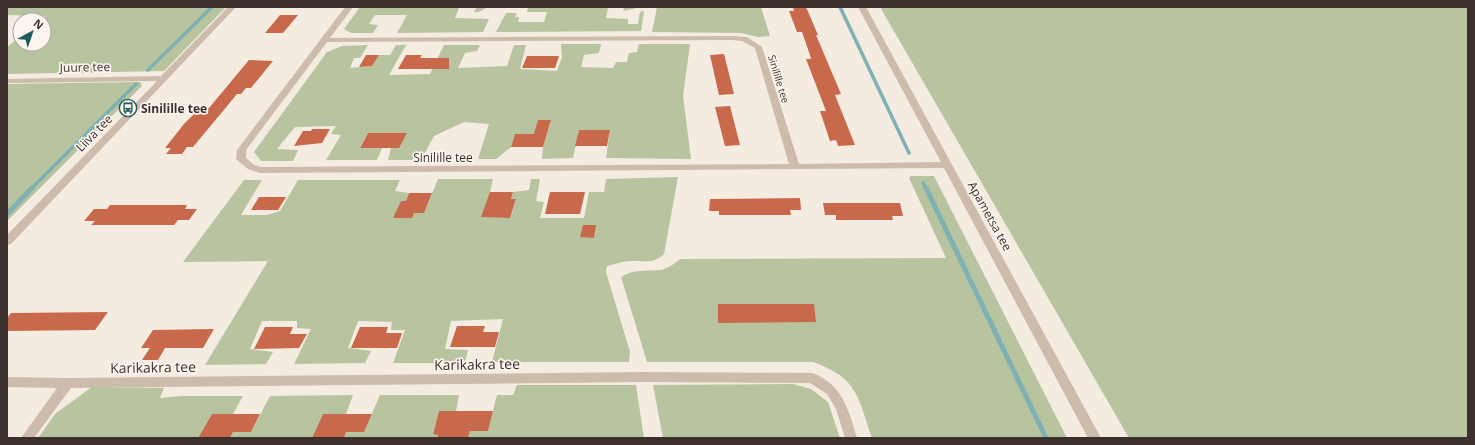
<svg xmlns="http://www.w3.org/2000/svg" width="1475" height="445" font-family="'Open Sans',sans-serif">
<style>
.green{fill:#b8c4a0}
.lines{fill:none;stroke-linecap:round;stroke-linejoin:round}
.stream-far1{stroke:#7fb0b2;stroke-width:3.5}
.stream{stroke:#7fb0b2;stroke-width:5}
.building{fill:#c8694b}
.minor{fill:#cdbbac;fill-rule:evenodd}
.labels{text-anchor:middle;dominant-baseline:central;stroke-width:3.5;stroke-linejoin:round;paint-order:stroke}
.far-street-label{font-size:10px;fill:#3b302b;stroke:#fbf5ee}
.street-label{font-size:12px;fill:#3b302b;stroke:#fbf5ee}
.poi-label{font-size:12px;font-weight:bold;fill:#3b302b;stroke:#fbf5ee;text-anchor:start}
.near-street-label{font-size:14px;fill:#3b302b;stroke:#fbf5ee}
</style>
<rect width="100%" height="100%" fill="#f4ebe1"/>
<!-- green -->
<path class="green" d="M7,7H226L164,71L7,74V47L20,37V44H44V20H40L46,16L7,15Z
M360,7H488L479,12H474L476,8H459L455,18L489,19L483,32L397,33L407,15H375L369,24L378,25L373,33H351L344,29Z
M519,7H642L623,11L624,8H608L606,18L628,19V24H638L640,12L644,11L641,31L496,32L506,13H517L515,17H519L518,22H544L547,12H527L528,8H519Z
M657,7H761L770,36L758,37L741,33L652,32Z
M880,7H1468V438H1129Z
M561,44H601L599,53L584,55L581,67L613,68L616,62H627L629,53L637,52L639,44H690L683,96L691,159L606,158L610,130H579L573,158L542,159L543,147L551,121L534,134H515L511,147L496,159H478L489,124L464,122L434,136L421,160H388L391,148L406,133H368L360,147L382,148L377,160H326L341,135L331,134L336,126L295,127L277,149L298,150L293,161H261L254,152L327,52L342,46L368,45L360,58H354L350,68L372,66L379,55H390L396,45H406L389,75L430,74L444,45H480L477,51L465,53L458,68L507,66L514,45H526L520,69L557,71L562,57Z
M140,82L142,86L7,221V84Z
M911,176H934L1067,438H872C858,397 858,378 813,362H647L621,277C633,269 646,271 660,270C667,269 674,264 680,259L946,258L909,178Z
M678,177L664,254C654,264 645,261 632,261C624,261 615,264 607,266L606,272L630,352L629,362H492L503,319L451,321L445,349L468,350L465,363H393L405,330H391L392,322L358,321L348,348L371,351L365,363L294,364L311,329L297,328V321H262L250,349L273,352L266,364L205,365L268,261L183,262L244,180H262L241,215H267L280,211L298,180H400L395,191L409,193L406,201H401L394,218L414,213H424L438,179H493L490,192L493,217L510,218L516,200L511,199L513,192L529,190L531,179H540L536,201L544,202L540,218H584L589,192H604L606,179Z
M793,384L811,389L828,402L840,438H663L653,385Z
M517,385H636L644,438H468L470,431L488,430L497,395H513Z
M92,387L164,388L160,398L182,396H243L233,414H212L198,438H38L55,414Z
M353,395L346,414H323L312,438H230L233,432H251L270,396Z
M380,395H459L456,411H439L433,433L438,435L437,438H344L346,432H364Z"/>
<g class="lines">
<!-- stream-far1 -->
<path class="stream-far1" d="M840,7L909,153
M148,70L212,7
M923,183L926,189
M31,189L136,84"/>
<!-- stream -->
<path class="stream" d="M926,188L1046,438
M7,214L32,188"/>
</g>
<!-- building -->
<path class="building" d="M793,7H806L818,35H816L841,94L835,95L855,145L838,146L836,140L830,141L820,111H826L806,59H811L810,55L802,32H797L789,11H794Z
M280,15H298L283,33H265Z
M724,54L734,94L719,95L710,55Z
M366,55H379L372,66L359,67Z
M406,55H422L420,58H449V69H398Z
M527,56H559L555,68H522Z
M249,60L273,61L251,88H246L241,94H237L193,147H187L182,154H166L171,148H165L184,124L194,114H200L205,108H209Z
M730,106L740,145L725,146L715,107Z
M538,120H551L543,147H511L515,134H534Z
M312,129H330L322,143L294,146L303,131H311Z
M579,130H610L607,146H575Z
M368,133H407L399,148H360Z
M490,192H513L511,199H516L510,218L481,217Z
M550,192H585L580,214H545Z
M409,193H432L424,213H414L412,218H393L401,201H406Z
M259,197H286L278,210H251Z
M800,198L801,210H790L791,215H719V211H709L710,199Z
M823,203H900L903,216H892L893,220H836V215H825Z
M110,205H187L185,209H197L189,220H178L174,225H91L95,221H84L94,209H107Z
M583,225H596L594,238L580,237Z
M718,304H814L816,322L718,323Z
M108,312L95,330L7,331V318L11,313Z
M457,326H485L483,332H499L495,347H450Z
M265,327H293L290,334H307L299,348L254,349Z
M360,327H388L386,333H402L397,348H351Z
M214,329L203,348H165L158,360H142L150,348H141L153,330Z
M439,411H493L488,431H470L468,438H437L438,435L433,434Z
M212,414H260L251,432H233L230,438H198Z
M323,414H372L364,432H346L344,438H312Z"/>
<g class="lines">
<!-- minor -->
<path class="minor" d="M228,7H236L11,244L7,245V235L157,81L7,83V79L161,76Z
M345,7H353L330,38L732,36L747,37L762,47L799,164L941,162L858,7H866L1101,438H1088L944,168L260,173L248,169L236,159L237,150ZM732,40L742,41L755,48L789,164L261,167L254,165L246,158V150L327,42Z
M643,372L812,373C842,383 849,411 857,438H845L836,409L827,394L810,383L643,382L71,388L34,438H21L57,388L7,387V377L68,378Z"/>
</g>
<!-- icons -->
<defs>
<symbol id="bus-ring" viewBox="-11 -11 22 22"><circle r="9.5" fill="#fbf5ee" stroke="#1f5a5e" stroke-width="1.5"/><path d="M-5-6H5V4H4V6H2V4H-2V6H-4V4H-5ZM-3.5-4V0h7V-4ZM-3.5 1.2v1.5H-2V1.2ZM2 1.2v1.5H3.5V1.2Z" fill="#1f5a5e"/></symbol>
</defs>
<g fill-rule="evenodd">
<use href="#bus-ring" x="118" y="98" width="20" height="20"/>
</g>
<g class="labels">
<!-- far-street labels -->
<g class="far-street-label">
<text transform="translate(779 79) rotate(73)">Sinilille tee</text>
</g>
<!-- street labels -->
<g class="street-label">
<text transform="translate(85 67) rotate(-1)">Juure tee</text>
<text transform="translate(94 133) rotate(-46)">Liiva tee</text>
<text x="443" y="157">Sinilille tee</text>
<text transform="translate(990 216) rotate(61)">Apametsa tee</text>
</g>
<!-- poi labels -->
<g class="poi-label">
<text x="141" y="108">Sinilille tee</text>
</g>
<!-- near-street labels -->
<g class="near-street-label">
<text transform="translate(477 364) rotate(-1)">Karikakra tee</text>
<text transform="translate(153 367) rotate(-1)">Karikakra tee</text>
</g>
</g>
<!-- border -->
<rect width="1475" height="445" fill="none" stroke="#3b302b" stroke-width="16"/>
<!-- north arrow -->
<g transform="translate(32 32) rotate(40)"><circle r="19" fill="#fbf5ee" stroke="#aea6a0"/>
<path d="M0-3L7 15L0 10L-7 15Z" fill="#1f5a5e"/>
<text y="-6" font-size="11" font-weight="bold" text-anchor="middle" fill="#3b302b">N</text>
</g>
</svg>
